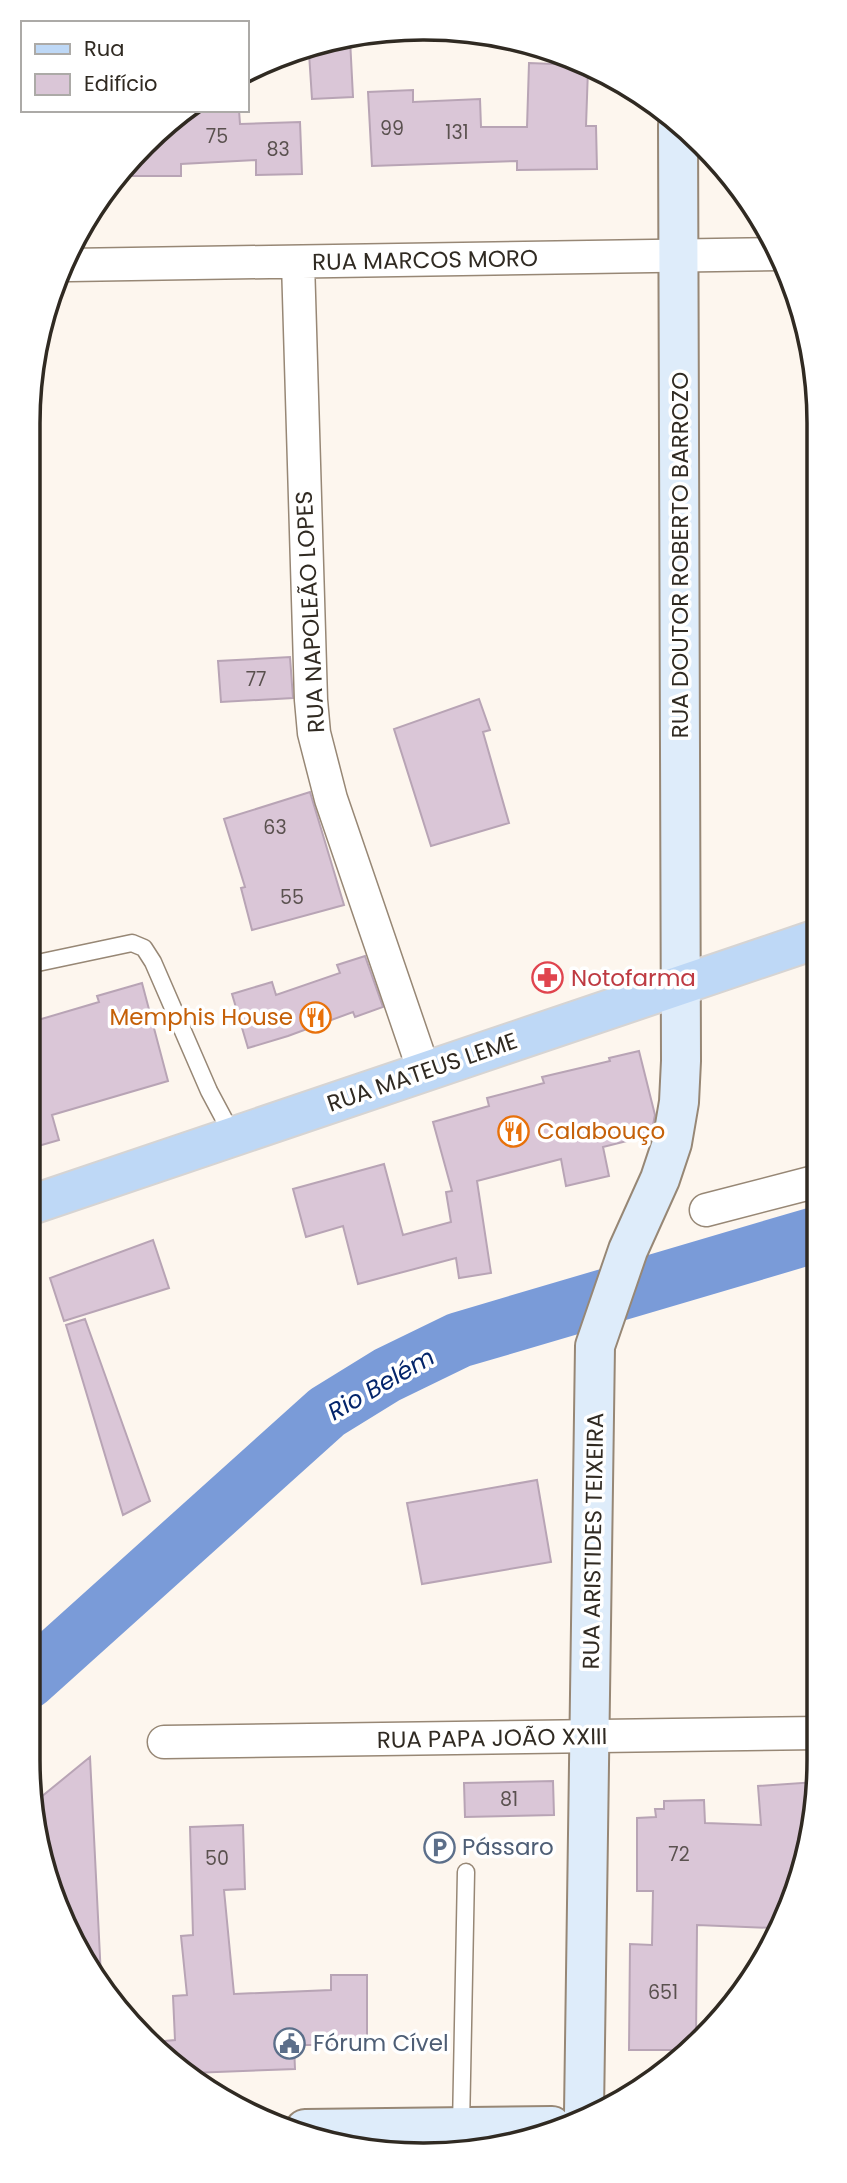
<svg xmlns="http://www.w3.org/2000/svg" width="847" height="2183" font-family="Poppins,sans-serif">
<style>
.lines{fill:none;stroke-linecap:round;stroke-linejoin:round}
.river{stroke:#7a9bd8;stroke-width:56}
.building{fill:#dac6d7;stroke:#b8a4b5;stroke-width:2}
.lane-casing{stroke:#978775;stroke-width:19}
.street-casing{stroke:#978775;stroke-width:35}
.secondary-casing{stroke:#978775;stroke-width:42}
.primary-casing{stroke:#d6d4d3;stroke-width:42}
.lane{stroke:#fff;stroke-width:16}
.street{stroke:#fff;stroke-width:32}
.secondary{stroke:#deecfa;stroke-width:38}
.primary{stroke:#bed8f6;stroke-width:38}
.labels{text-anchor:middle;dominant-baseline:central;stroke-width:7;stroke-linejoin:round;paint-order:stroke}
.number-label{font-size:19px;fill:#5a514f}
.street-label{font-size:23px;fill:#302a22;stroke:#fff}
.health-label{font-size:23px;fill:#be3a42;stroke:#fff;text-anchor:start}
.food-label{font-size:23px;fill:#c56008;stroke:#fff;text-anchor:end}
.service-label{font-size:23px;fill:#4e5e75;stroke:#fff;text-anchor:start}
.water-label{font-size:24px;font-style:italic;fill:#04256b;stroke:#fff}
.rim{fill:none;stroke:#302a22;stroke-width:3.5}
</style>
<rect width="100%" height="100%" fill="#fdf6ee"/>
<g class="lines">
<!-- river -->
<path class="river" d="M28,1681L327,1412L387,1375L459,1340L818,1234"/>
</g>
<!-- building -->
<path class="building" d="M350,39L353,97L312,99L309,53Z
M529,63L578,65L588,69L586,126H596L597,169L517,170V161L372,166L368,92L413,90V102L480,99L481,127H527Z
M192,110H239L240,124L300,122L302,174L256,175V160L181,164V176H117Z
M290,657L293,698L221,702L218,661Z
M479,699L490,730L483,732L509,823L431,846L394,729Z
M310,792L344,905L252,930L241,888L245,887L224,819Z
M365,956L383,1007L355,1017L353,1012L288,1036L248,1048L232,994L272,982L276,995L340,973L337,965Z
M142,983L168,1081L52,1115L59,1140L28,1149V1026L39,1023L38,1020L99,1002L97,996Z
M639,1051L655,1115L651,1135L603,1147L609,1176L566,1186L561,1159L477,1181L491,1273L459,1278L456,1258L358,1284L343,1226L306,1237L293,1189L384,1164L403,1235L451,1222L446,1192L452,1191L433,1122L489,1106L487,1098L544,1083L542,1077L610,1061L609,1058Z
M153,1240L169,1288L64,1321L50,1278Z
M85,1319L150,1501L123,1515L66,1325Z
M537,1480L551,1562L422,1584L407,1503Z
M90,1757L101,1977L49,1887L35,1802Z
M553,1781L554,1815L465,1817L464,1783Z
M816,1782L805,1862L773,1928L697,1925L696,2039L684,2050H629L630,1944L652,1945L653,1891H637V1818L656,1817L655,1809H664V1801L704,1800L705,1823L761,1825L758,1786Z
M243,1825L245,1889L224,1890L234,1994L331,1990V1975H367V2045H294L295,2069L191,2073L153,2042L175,2040L173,1996L187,1995L181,1936L193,1935L190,1827Z"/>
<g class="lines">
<defs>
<path id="lane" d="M28,965L132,943L144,948L153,962L209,1091L233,1136
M461,2127L466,1872"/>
<path id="street" d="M298,262L311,700L314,733L331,799L424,1071
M69,265L780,254
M706,1210L818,1181
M164,1742L819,1733"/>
<path id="secondary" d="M584,2113L595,1346L628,1250L660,1179L672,1143L679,1102L681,1061L678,125
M305,2129L552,2126"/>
<path id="primary" d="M28,1206L817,939"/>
</defs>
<!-- lane casing -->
<use href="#lane" class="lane-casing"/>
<!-- street casing -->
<use href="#street" class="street-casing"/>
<!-- secondary casing -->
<use href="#secondary" class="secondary-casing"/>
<!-- primary casing -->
<use href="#primary" class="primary-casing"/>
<!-- lane -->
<use href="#lane" class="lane"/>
<!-- street -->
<use href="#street" class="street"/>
<!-- secondary -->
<use href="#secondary" class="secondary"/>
<!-- primary -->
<use href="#primary" class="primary"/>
</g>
<!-- icons -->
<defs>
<symbol id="pharmacy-ring" viewBox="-11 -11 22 22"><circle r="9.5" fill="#fff" stroke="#e0444e" stroke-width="1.5"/><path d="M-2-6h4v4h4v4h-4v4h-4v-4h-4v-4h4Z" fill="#e0444e"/></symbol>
<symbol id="restaurant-ring" viewBox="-11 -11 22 22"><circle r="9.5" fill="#fff" stroke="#e8710a" stroke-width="1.5"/><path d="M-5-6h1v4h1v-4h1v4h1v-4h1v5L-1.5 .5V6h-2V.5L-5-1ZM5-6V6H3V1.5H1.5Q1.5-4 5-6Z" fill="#e8710a"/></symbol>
<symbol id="parking-ring" viewBox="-11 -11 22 22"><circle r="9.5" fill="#fff" stroke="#5c6f8a" stroke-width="1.5"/><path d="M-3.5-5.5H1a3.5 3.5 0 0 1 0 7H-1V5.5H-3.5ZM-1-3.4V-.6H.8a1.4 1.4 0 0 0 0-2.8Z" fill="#5c6f8a"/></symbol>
<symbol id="civic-ring" viewBox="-11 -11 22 22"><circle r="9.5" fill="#fff" stroke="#5c6f8a" stroke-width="1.5"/><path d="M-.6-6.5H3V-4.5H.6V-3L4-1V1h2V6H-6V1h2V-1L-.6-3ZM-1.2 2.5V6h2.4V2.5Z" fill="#5c6f8a"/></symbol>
</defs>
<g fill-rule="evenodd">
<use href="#pharmacy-ring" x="530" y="960" width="35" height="35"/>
<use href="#restaurant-ring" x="298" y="1000" width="35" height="35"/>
<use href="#restaurant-ring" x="496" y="1114" width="35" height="35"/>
<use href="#parking-ring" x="422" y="1830" width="35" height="35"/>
<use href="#civic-ring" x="272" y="2026" width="35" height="35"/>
</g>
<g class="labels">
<!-- number labels -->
<g class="number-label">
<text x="392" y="128">99</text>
<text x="457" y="132">131</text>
<text x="217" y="136">75</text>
<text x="278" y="149">83</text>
<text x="256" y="679">77</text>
<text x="275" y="827">63</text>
<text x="292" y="897">55</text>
<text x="509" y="1799">81</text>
<text x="679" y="1854">72</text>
<text x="217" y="1858">50</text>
<text x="663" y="1992">651</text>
</g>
<!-- street labels -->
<g class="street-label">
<text transform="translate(425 260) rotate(-1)">RUA MARCOS MORO</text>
<text transform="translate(680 555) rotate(-90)">RUA DOUTOR ROBERTO BARROZO</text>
<text transform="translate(310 612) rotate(-93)">RUA NAPOLEÃO LOPES</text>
<text transform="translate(422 1072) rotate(-19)">RUA MATEUS LEME</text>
<text transform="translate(593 1541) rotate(-89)">RUA ARISTIDES TEIXEIRA</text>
<text transform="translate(492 1738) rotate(-1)">RUA PAPA JOÃO XXIII</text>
</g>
<!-- health labels -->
<g class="health-label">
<text x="571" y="978">Notofarma</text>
</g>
<!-- food labels -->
<g class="food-label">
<text x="293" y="1017">Memphis House</text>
<text x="537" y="1131" text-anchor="start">Calabouço</text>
</g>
<!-- service labels -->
<g class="service-label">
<text x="462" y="1847">Pássaro</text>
<text x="313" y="2043">Fórum Cível</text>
</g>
<!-- water labels -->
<g class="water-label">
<text transform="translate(381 1384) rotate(-30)">Rio Belém</text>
</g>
</g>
<!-- crop -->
<path d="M0 0H847V2183H0ZM423 40H424A383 383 0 0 1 807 423V1760A383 383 0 0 1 424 2143H423A383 383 0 0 1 40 1760V423A383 383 0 0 1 423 40Z" fill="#fff" fill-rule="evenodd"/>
<path class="rim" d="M423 40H424A383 383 0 0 1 807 423V1760A383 383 0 0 1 424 2143H423A383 383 0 0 1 40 1760V423A383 383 0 0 1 423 40Z"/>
<!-- legend -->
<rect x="21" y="21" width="228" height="91" fill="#ffffff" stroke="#acaaa7" stroke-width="2"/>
<rect x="35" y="44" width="35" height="10" fill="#bed8f6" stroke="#acaaa7" stroke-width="2"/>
<text x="84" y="56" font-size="21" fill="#302a22">Rua</text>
<rect x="35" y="74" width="35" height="21" fill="#dac6d7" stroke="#acaaa7" stroke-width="2"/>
<text x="84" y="91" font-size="21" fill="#302a22">Edifício</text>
</svg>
